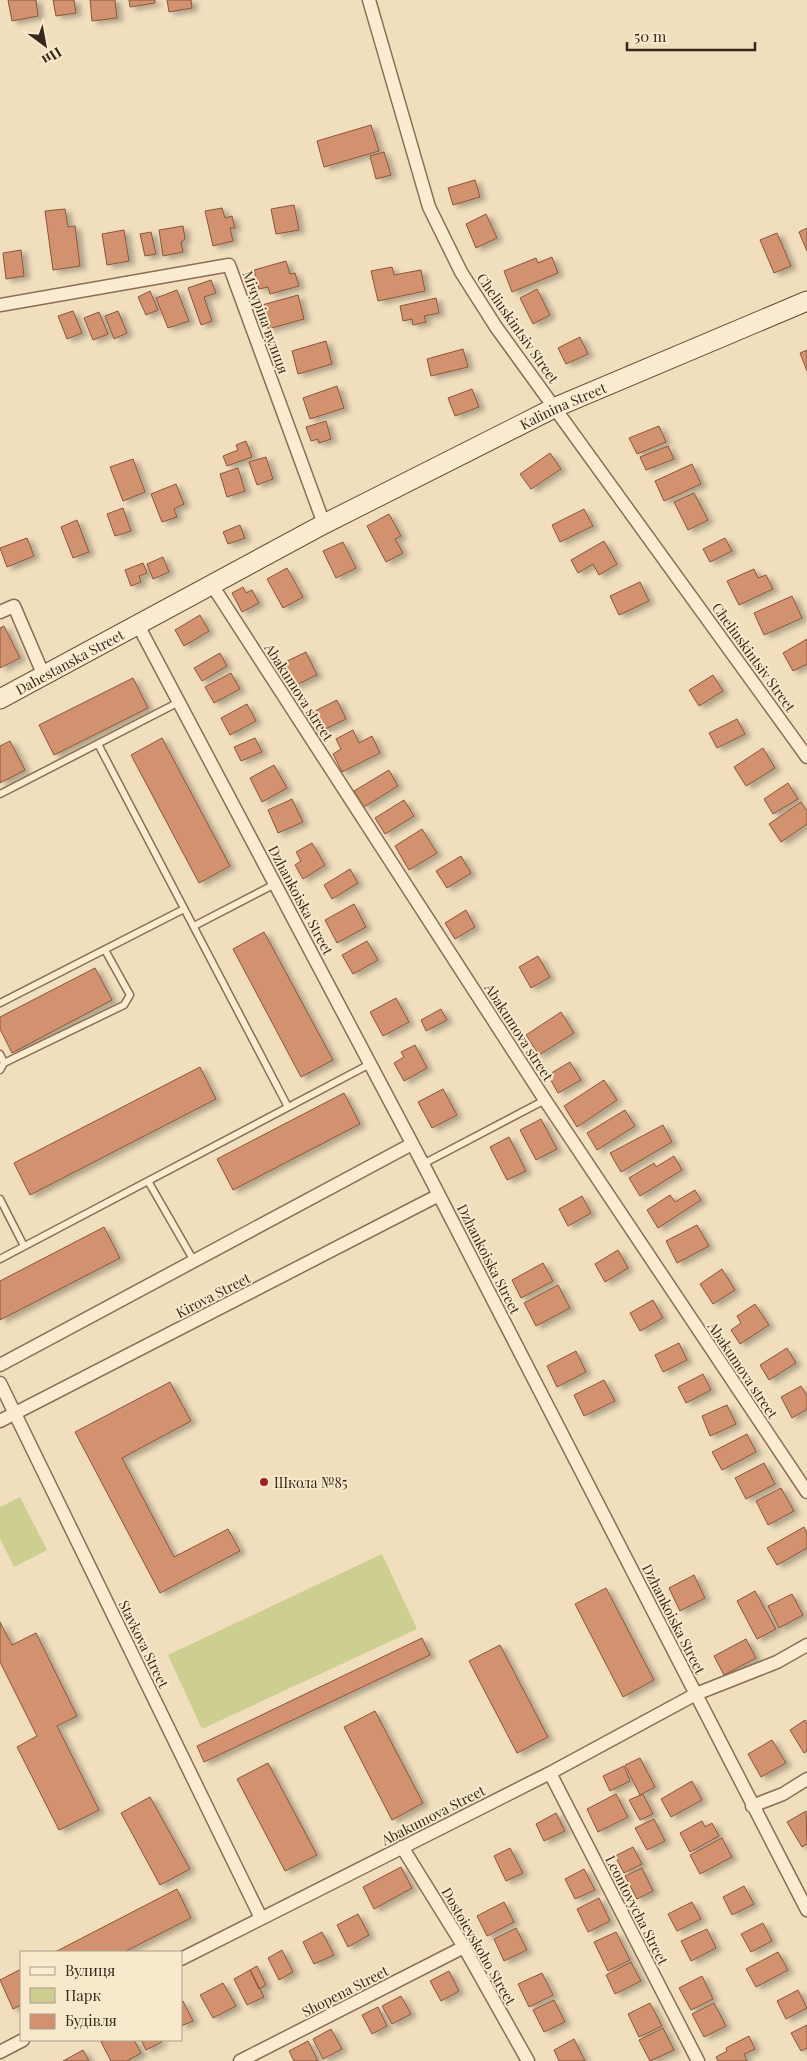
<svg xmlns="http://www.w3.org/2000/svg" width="807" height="2061" font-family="'Playfair Display',serif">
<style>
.green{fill:#cccf90}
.building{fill:#d29270;stroke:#8b5439;filter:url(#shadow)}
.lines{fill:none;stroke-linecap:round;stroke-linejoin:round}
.lane-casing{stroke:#8a6e55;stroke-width:9}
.street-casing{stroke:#8a6e55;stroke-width:15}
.secondary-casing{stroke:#6c4f38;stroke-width:21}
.lane{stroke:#fbecd1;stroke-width:6}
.street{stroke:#fbecd1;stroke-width:12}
.secondary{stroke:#fbecd1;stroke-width:19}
.poi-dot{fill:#9d212a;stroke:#f8e9cd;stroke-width:2}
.labels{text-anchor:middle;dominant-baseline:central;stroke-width:4;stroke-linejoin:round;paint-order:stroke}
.street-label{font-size:14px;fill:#38271b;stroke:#f8e9cd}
.poi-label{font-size:14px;fill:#38271b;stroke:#f8e9cd;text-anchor:start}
</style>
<defs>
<filter id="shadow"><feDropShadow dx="5.5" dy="3" stdDeviation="2.5" flood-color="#0004"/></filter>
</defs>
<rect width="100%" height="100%" fill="#f1debd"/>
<!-- green -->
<path class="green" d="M20,1497L47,1550L14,1567L0,1539V1507Z
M382,1554L417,1629L202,1729L168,1655Z"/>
<!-- building -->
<path class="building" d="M8,0H36L38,16L12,21Z
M53,0H74L76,13L56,16Z
M90,0H115L117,18L92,21Z
M129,0H155V3L130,7Z
M167,0H191L192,8L169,12Z
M371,125L379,151L324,167L317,141Z
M384,152L391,175L376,179L370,156Z
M475,180L480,197L453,205L448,188Z
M294,205L299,230L276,234L271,209Z
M222,208L225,218L232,216L235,228H230L233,241L213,246L205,211Z
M65,209L68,227L75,226L80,266L53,270L45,211Z
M486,214L497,238L476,248L466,224Z
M183,226L185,239L181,242L183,252L163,256L159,230Z
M807,228V251L799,232Z
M124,230L129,261L107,265L102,234Z
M151,232L156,254L145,256L140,234Z
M777,233L791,266L774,273L760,240Z
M21,250L24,276L6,279L3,253Z
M552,257L558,273L512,292L504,271L536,258L538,263Z
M286,261L290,274L295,273L299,286L270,294L268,287L259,289L254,270Z
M392,267L394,275L421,270L425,291L378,301L371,271Z
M211,280L216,293L204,297L212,321L201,325L188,288Z
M537,289L550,315L533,324L520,298Z
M177,290L189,321L168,328L156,298Z
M150,291L158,310L146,315L138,297Z
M298,295L304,319L268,329L262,305Z
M436,298L439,313L424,316L426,322L413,325L412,319L403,321L400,306Z
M73,311L82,333L67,339L58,316Z
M118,311L127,333L114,339L105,316Z
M99,312L108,334L93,340L84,318Z
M580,337L588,354L566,364L558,348Z
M326,341L332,364L298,374L292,351Z
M463,349L468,367L431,376L427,359Z
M807,350V371L800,353Z
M337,386L344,408L310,419L303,398Z
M472,389L479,407L455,416L448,398Z
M326,421L331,439L319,443L318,439L311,441L306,427Z
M659,426L666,442L637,454L629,438Z
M246,441L252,457L227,466L223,456L238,450L236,445Z
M668,446L674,459L646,470L640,457Z
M550,453L561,469L531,489L520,474Z
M266,457L273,479L257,485L249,462Z
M133,459L145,492L123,501L110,467Z
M692,464L701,484L664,501L655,481Z
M238,468L245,491L227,497L220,474Z
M176,484L184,504L174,509L177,517L162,522L151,494Z
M694,493L708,520L688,530L674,502Z
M123,508L131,531L115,536L107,514Z
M584,509L593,526L560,542L552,525Z
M389,514L401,536L395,539L403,553L386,562L367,526Z
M77,520L89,552L73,558L61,527Z
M240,525L245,538L228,544L223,532Z
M27,538L34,556L7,567L0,548Z
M725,538L732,551L710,562L703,549Z
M604,541L617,564L599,575L593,564L578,573L571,560Z
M343,542L356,568L336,578L323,551Z
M163,557L169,572L153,579L147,564Z
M143,563L147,573L139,576L141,582L131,586L125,570Z
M287,568L303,597L283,608L267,579Z
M754,569L758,578L766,575L773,589L739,605L727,581Z
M640,582L649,601L619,615L610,596Z
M243,587L246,593L252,590L259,603L242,612L232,593Z
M792,596L802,618L764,635L754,613Z
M200,615L209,631L184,646L175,630Z
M4,626L20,658L0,668V628Z
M807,639V664L793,671L783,653Z
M306,652L317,675L294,686L283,663Z
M220,653L227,666L202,681L194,668Z
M231,673L240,689L214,703L205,687Z
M713,675L723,691L699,706L689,690Z
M133,678L148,708L54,755L39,725Z
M337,700L346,719L315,734L307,715Z
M247,704L256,721L230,735L221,718Z
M737,719L745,734L717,748L709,733Z
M353,730L359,743L372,736L380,753L342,772L333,754L341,749L336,739Z
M162,738L230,866L199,883L131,755Z
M255,738L262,752L241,761L234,747Z
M10,741L25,770L0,783V746Z
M763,748L775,768L746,786L734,767Z
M274,765L287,788L262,802L250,778Z
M389,770L398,786L364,807L354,791Z
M788,783L798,799L773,814L764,799Z
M292,799L303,822L278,833L268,810Z
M404,800L414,816L385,834L375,818Z
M801,802L807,811V824L781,842L769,824Z
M422,829L437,853L409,870L395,846Z
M312,843L325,865L303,879L295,865L301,861L296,852Z
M461,856L471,873L447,888L436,871Z
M350,869L358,883L332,899L324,885Z
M354,904L366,927L337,943L325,920Z
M466,910L475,927L455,939L445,923Z
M264,932L333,1060L301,1077L233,949Z
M367,941L378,960L353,974L342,955Z
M538,956L550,977L531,988L519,967Z
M95,968L112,1000L12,1053L0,1029V1017Z
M396,998L409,1022L383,1036L370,1012Z
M441,1009L447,1020L426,1031L421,1020Z
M561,1012L574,1033L539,1055L526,1035Z
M415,1045L427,1068L404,1081L394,1063L404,1057L401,1052Z
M570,1062L581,1080L558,1093L548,1075Z
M200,1067L216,1099L30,1195L14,1163Z
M604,1080L617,1100L577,1127L564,1106Z
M443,1089L457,1115L432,1128L418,1102Z
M344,1093L360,1124L233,1190L217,1159Z
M625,1110L635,1126L597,1150L587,1133Z
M541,1119L557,1149L536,1160L520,1130Z
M663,1125L672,1142L621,1172L610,1153Z
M509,1137L526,1171L507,1180L490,1147Z
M674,1156L682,1170L640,1196L629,1178L654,1163L656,1167Z
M695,1190L701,1200L658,1228L647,1210L670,1195L675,1202Z
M582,1196L591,1213L568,1226L559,1209Z
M697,1225L709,1246L677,1263L666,1241Z
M104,1227L120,1258L0,1320V1281Z
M618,1250L628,1268L605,1282L595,1264Z
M543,1263L553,1281L521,1298L512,1280Z
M722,1269L735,1290L713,1304L700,1284Z
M558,1285L570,1308L536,1326L524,1303Z
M653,1300L663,1318L640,1331L630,1313Z
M755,1304L769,1325L740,1344L731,1330L741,1323L737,1316Z
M679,1343L687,1360L663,1372L655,1355Z
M787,1348L796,1363L769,1380L760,1365Z
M576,1351L586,1372L557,1387L547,1366Z
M703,1374L711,1390L686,1403L678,1387Z
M604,1380L615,1401L584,1416L574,1395Z
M170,1382L191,1421L122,1458L174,1557L228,1529L240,1551L160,1593L75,1432Z
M801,1386L807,1396V1409L792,1418L781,1397Z
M727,1405L736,1424L710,1436L702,1416Z
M747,1434L756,1452L722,1470L712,1452Z
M764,1463L775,1484L746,1499L735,1478Z
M781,1488L794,1511L768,1525L756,1501Z
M804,1527L807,1533V1548L777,1565L767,1548Z
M694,1575L705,1598L680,1611L669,1588Z
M606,1588L654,1680L623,1697L575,1604Z
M755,1591L776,1629L757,1639L737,1601Z
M792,1594L803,1615L779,1628L768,1606Z
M0,1622L12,1645L36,1633L77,1716L57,1726L99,1810L59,1830L17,1747L37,1736L0,1662Z
M422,1638L430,1655L204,1762L197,1746Z
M746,1639L756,1658L724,1675L714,1656Z
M500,1645L548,1737L517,1753L469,1661Z
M375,1711L423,1803L392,1820L344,1727Z
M805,1720L807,1723V1751L804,1753L790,1730Z
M772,1740L786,1763L761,1777L748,1754Z
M640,1758L655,1787L640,1795L625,1765Z
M268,1763L317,1855L285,1871L237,1779Z
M624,1766L630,1781L610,1791L603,1776Z
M692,1781L702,1800L671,1817L661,1799Z
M616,1794L628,1817L598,1832L587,1809Z
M643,1794L653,1814L640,1820L629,1800Z
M150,1797L190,1869L160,1885L121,1813Z
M806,1811L807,1844L802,1847L787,1822Z
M556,1813L565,1831L544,1841L536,1824Z
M654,1819L665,1841L647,1850L635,1828Z
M702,1821L705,1827L712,1823L719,1836L690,1852L680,1833Z
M722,1838L732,1857L700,1874L690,1855Z
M633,1847L642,1864L624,1873L615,1856Z
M510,1848L523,1873L506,1881L494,1856Z
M401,1867L412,1888L374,1909L363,1887Z
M642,1868L653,1891L637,1899L625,1876Z
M584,1869L595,1890L575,1899L565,1879Z
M744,1886L754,1904L732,1915L723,1897Z
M177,1889L191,1918L124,1952H55Z
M599,1898L610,1921L588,1932L577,1909Z
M504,1902L514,1922L487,1936L477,1916Z
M692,1902L701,1919L677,1931L668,1914Z
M358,1914L369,1935L348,1947L337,1925Z
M763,1923L772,1941L751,1952L741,1934Z
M516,1928L527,1950L504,1961L494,1939Z
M707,1929L716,1948L691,1961L681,1941Z
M322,1932L334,1955L314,1964L303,1942Z
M616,1932L630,1960L608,1971L594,1942Z
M282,1950L293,1972L279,1980L268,1958Z
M778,1952L788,1970L756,1987L746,1969Z
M631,1962L641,1981L615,1994L606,1975Z
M257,1966L266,1985L259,1989L250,1970Z
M21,1969V2005L13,2009L0,1980Z
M250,1970L264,1997L247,2005L234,1979Z
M449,1971L459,1991L441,2001L430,1981Z
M542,1973L553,1995L529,2007L518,1984Z
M702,1976L713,1999L691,2010L679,1988Z
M223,1983L236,2006L213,2018L200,1995Z
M798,1990L807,2008L786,2019L777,2001Z
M401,1996L411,2014L392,2024L382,2006Z
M554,2000L565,2022L544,2032L533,2010Z
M183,2001L193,2021L181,2026V2002Z
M650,2003L662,2026L639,2037L628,2014Z
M714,2003L726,2026L704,2037L692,2014Z
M378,2007L387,2026L372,2034L362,2015Z
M807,2025V2048L801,2051L791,2033Z
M663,2028L674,2050L650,2061L639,2040Z
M331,2029L342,2049L323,2059L313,2039Z
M749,2036L755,2049L744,2054L747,2061H718L716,2057L727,2051L726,2048Z
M574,2039L585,2061H559L554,2050Z
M106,2040H134L141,2053L127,2061H111L101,2042Z
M141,2040H161L162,2042L146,2050Z
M308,2041L318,2061H294L289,2051Z
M83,2050L89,2061H63Z"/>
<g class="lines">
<defs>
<path id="lane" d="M98,744L288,1107
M0,794L179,702
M194,926L275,884
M0,1003L184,909
M0,1054L4,1063L0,1070
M4,1063L124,1005L130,995L105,950
M423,1164L545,1100
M148,1181L194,1261
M0,1199L24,1246
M0,1259L370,1064"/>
<path id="street" d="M369,0L429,207L461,272L496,327L807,757
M0,305L229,265L324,524
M212,585L545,1100L807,1492
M0,612L14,606L44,676
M138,625L423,1164L807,1910
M0,1365L412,1144
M0,1383L261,1918
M0,1421L439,1195
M550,1773L698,2061
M752,1806L783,1794L807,1779
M402,1847L464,1947L528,2061
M181,1959L550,1773L696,1694L777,1662L807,1645
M0,2052L23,2040
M240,2061L464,1947"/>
<g id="secondary">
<path id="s1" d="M0,699L324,524L556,407L807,301"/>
</g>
</defs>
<!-- lane casing -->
<use href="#lane" class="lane-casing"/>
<!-- street casing -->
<use href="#street" class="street-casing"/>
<!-- secondary casing -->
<use href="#secondary" class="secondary-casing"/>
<!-- lane -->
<use href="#lane" class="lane"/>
<!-- street -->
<use href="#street" class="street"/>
<!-- secondary -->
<use href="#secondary" class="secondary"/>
</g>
<!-- markers -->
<circle class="poi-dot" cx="264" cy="1482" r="5"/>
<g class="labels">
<!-- street labels -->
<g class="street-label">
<text transform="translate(266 322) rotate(70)">Мічуріна вулиця</text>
<text transform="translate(518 328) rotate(55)">Cheliuskintsiv Street</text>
<text stroke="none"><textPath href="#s1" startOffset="635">Kalinina Street</textPath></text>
<text transform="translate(754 657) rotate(54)">Cheliuskintsiv Street</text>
<text stroke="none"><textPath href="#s1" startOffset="79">Dahestanska Street</textPath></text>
<text transform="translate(299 692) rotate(57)">Abakumova street</text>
<text transform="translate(301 900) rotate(62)">Dzhankoiska Street</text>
<text transform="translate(519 1032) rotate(57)">Abakumova street</text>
<text transform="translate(489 1259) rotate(63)">Dzhankoiska Street</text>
<text transform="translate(213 1295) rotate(-27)">Kirova Street</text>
<text transform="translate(743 1370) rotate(56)">Abakumova street</text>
<text transform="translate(674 1619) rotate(63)">Dzhankoiska Street</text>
<text transform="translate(144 1644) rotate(64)">Stavkova Street</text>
<text transform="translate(433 1815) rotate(-27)">Abakumova Street</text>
<text transform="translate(637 1910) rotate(63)">Leontovycha Street</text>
<text transform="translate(479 1946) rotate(60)">Dostoievskoho Street</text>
<text transform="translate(345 1991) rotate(-27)">Shopena Street</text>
</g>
<!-- poi labels -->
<g class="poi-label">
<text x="274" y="1482">Школа №85</text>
</g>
</g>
<!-- legend -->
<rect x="20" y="1951" width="162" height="90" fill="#f8e9cd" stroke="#ab9b86"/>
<rect x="30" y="1967" width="25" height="8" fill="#fbecd1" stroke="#ab9b86"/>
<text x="65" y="1976" font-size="15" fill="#38271b">Вулиця</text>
<rect x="30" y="1988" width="25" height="15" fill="#cccf90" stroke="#ab9b86"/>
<text x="65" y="2001" font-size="15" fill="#38271b">Парк</text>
<rect x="30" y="2014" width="25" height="15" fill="#d29270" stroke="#ab9b86"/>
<text x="65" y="2026" font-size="15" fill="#38271b">Будівля</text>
<!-- north arrow -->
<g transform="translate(45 45) rotate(148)" stroke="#f8e9cd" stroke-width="4" paint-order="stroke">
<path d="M0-4L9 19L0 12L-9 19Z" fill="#38271b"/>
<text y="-8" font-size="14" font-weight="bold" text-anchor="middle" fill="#38271b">Пн</text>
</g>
<!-- scale -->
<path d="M627 42v8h128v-8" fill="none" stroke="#38271b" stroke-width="2.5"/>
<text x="634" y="42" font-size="15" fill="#38271b" stroke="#f8e9cd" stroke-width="4" paint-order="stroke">50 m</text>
</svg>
